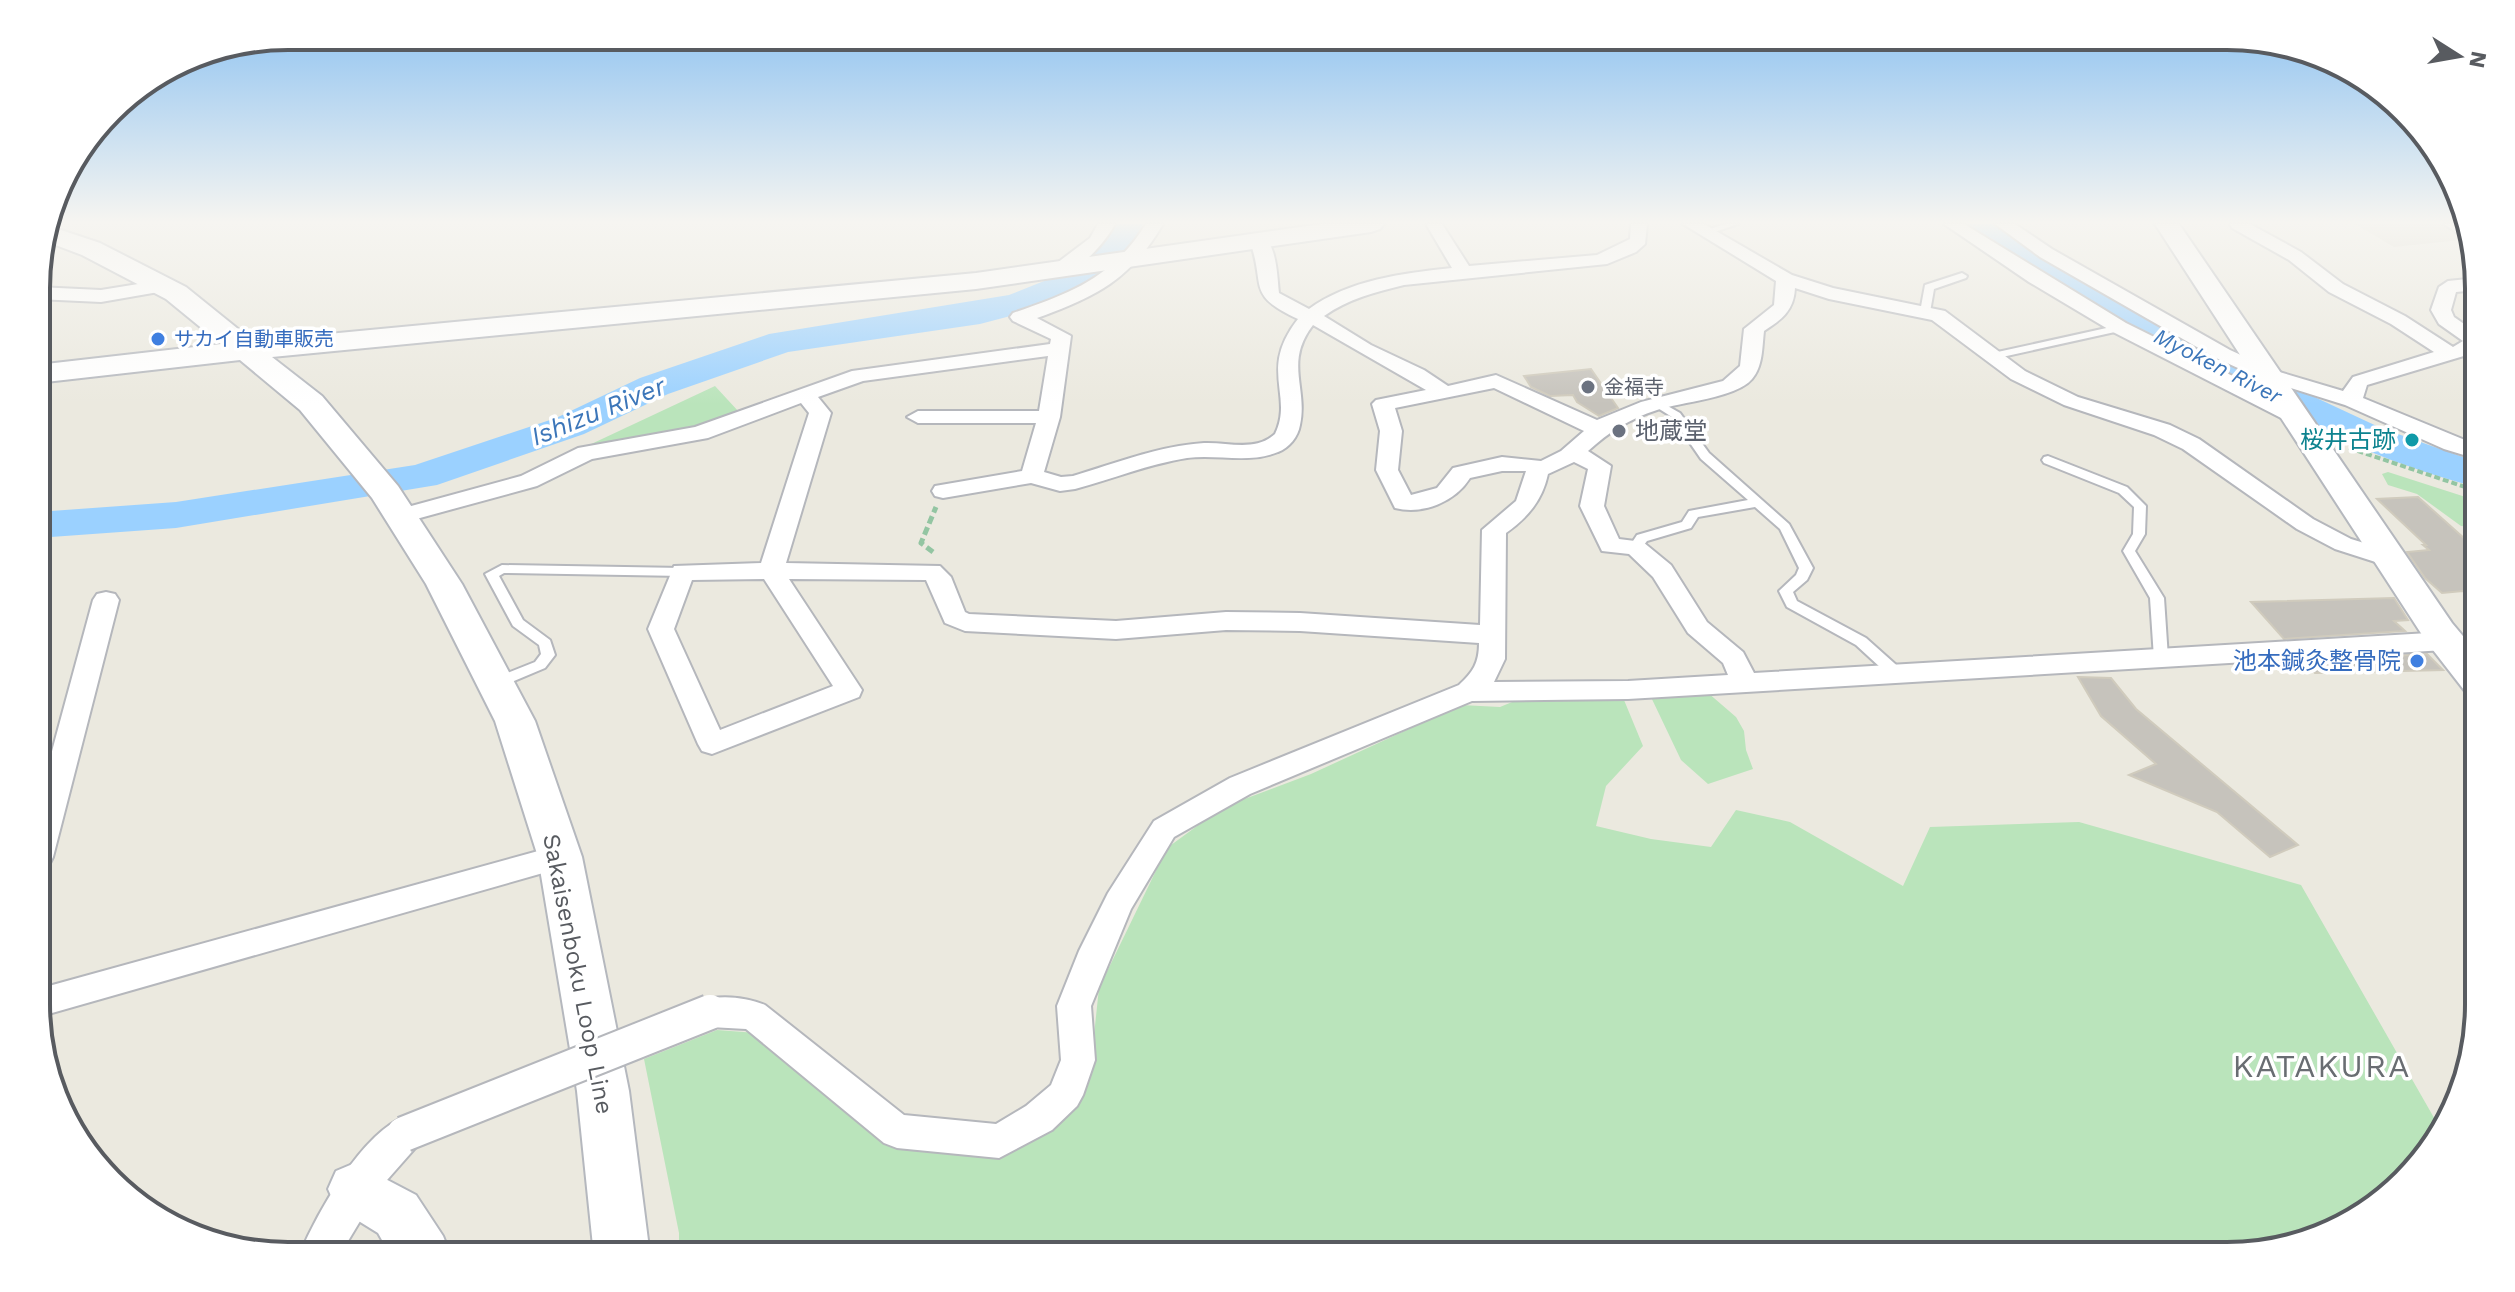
<svg xmlns="http://www.w3.org/2000/svg" width="2515" height="1292" font-family="'Work Sans','Noto Sans JP',sans-serif">
<style>
.education{fill:#dbd8cd}
.green{fill:#bae4bb}
.lines{fill:none;stroke-linecap:round;stroke-linejoin:round}
.river{fill:#9bd1ff;fill-rule:evenodd}
.building{fill:#c6c3bc;stroke:#d0cbbd;stroke-width:2}
.lane-casing{stroke:#b5b7bc;stroke-width:4}
.street-casing{stroke:#b5b7bc;stroke-width:4}
.secondary-casing{stroke:#b5b8be;stroke-width:4}
.path-far1{stroke:#93c5a2;stroke-width:4;stroke-dasharray:6 3;stroke-linecap:butt}
.path{stroke:#93c5a2;stroke-width:5;stroke-dasharray:8 4;stroke-linecap:butt}
.lane{fill:#fff;fill-rule:evenodd}
.street{fill:#fff;fill-rule:evenodd}
.secondary{fill:#fff;fill-rule:evenodd}
.street-bridge-casing{stroke:#b5b7bc;stroke-width:38;stroke-linecap:butt}
.street-bridge{stroke:#fff;stroke-width:34}
.shop-dot{fill:#3f7fe0;stroke:#fff;stroke-width:3}
.worship-dot{fill:#6b7280;stroke:#fff;stroke-width:3}
.culture-dot{fill:#0f9aa8;stroke:#fff;stroke-width:3}
.labels{text-anchor:middle;dominant-baseline:central;stroke-width:7;stroke-linejoin:round;paint-order:stroke}
.far-shop-label{font-size:20px;fill:#366cbe;stroke:#fff;text-anchor:start}
.far-worship-label{font-size:20px;fill:#5b616d;stroke:#fff;text-anchor:start}
.far-water-label{font-size:22px;font-style:italic;fill:#3c76b9;stroke:#fff}
.worship-label{font-size:24px;fill:#5b616d;stroke:#fff;text-anchor:start}
.culture-label{font-size:24px;fill:#0d838f;stroke:#fff;text-anchor:end}
.shop-label{font-size:24px;fill:#366cbe;stroke:#fff;text-anchor:end}
.street-label{font-size:24px;fill:#585b60;stroke:#fff}
.water-label{font-size:26px;font-style:italic;fill:#3c76b9;stroke:#fff}
.near-neighbourhood-label{font-size:32px;letter-spacing:2px;fill:#696d72;stroke:#fff}
.rim{fill:none;stroke:#585b60;stroke-width:4}
</style>
<rect width="100%" height="100%" fill="#ebe9df"/>
<!-- education -->
<path class="education" d="M2355,224H2448L2469,234L2470,239L2394,247Z"/>
<!-- green -->
<path class="green" d="M715,386L739,412L697,427L587,446Z
M2388,472L2478,501V528L2461,526L2417,494L2388,485L2382,474Z
M1707,692L1736,717L1744,731L1746,750L1753,769L1708,784L1681,760L1650,695Z
M1617,695L1624,700L1643,746L1606,786L1596,826L1651,839L1711,847L1736,810L1790,822L1903,886L1930,827L2079,822L2301,885L2441,1130L2366,1214L2243,1255L679,1256V1233L644,1059L717,1030L757,1033L968,1155L1092,1054L1099,988L1167,848L1223,807L1311,774L1461,705L1500,707L1517,700Z"/>
<g class="lines">
<!-- river -->
<path class="river" d="M1111,224H1143L1123,260L1098,283L1033,310L980,324L788,352L668,394L584,434L437,485L176,528L37,538V512L176,502L415,465L556,418L640,378L769,334L1009,295L1074,269L1097,247Z
M1959,224H1996L2107,291L2231,358L2381,428L2477,462L2478,487C2408,470 2344,442 2280,411C2170,359 2065,298 1964,231Z"/>
</g>
<!-- building -->
<path class="building" d="M1591,369L1618,408L1599,416L1577,402L1573,395L1550,396L1531,387L1524,376Z
M2418,497L2465,539L2478,538V603L2463,591L2442,593L2425,578L2407,552L2429,550L2423,545H2426L2377,499Z
M2394,598L2408,620L2394,621L2405,631L2284,639L2251,602Z
M2427,654L2443,670L2315,673L2304,661Z
M2078,677L2111,678L2136,709L2298,845L2270,857L2217,812L2129,775L2156,764L2101,716Z"/>
<g class="lines">
<defs>
<path id="lane" d="M1725,224H1738L1706,235L1701,232Z
M1962,273L1967,276L1966,278L1934,289L1930,312L1929,314H1921L1920,312L1925,285Z
M2120,325L2124,326V330L1993,359L1988,356L1993,353Z
M1657,400L1680,413L1709,453L1789,524L1813,568L1807,580L1793,592L1797,601L1866,638L1903,671L1905,675L1903,679H1893L1856,645L1787,607L1779,591L1796,575L1799,568L1780,529L1755,507L1698,517L1691,528L1647,541L1640,550H1630L1629,547L1637,535L1682,522L1689,511L1748,500L1701,459L1672,417L1653,405V401Z
M2048,456L2127,487L2146,506L2145,534L2135,551L2164,598L2168,658L2166,661L2161,663L2154,658L2150,598L2123,551L2133,534L2134,507L2119,493L2044,463L2042,460L2044,457Z
M502,565L683,568L690,572L683,576L504,573L499,576L523,620L550,640L555,655L545,668L495,689L490,688L488,684L490,680L535,662L541,654L539,645L513,626L485,574Z"/>
<path id="street" d="M1098,224H1115C1106,241 1078,276 1057,271L1054,267L1057,263L1090,238Z
M1146,224H1163C1131,279 1096,297 1037,318L1071,336L1060,417L1044,472L1061,477L1073,476C1116,463 1159,446 1204,443C1229,442 1255,452 1275,434C1294,395 1258,370 1298,319C1244,294 1267,286 1249,239L1258,234C1277,239 1277,276 1279,293L1309,309C1349,280 1403,273 1452,268L1426,224H1442L1469,266L1597,255L1630,239L1631,224H1647L1645,244L1636,252L1607,264L1404,285C1375,292 1348,299 1324,316L1371,345L1424,370L1448,386L1496,375L1597,420L1641,402L1723,381L1740,366L1744,329L1774,305L1776,281L1683,224H1704L1792,275L1833,288L1945,311L2025,371L2078,397L2170,425L2199,439L2313,519L2351,539L2400,554L2403,559L2400,564L2391,567L2335,549L2297,529L2183,449L2154,435L2064,405L2011,379L1932,320L1829,299L1795,288C1794,311 1781,320 1764,331C1762,348 1763,366 1752,379C1736,398 1681,402 1657,410C1629,419 1609,432 1588,451L1611,466L1604,506L1619,539L1643,542L1671,565L1707,622L1743,652L1754,673L2445,632L2454,635L2458,641L2454,647L2445,650L1628,699L1472,701L1250,794L1174,837L1131,909L1091,1006L1095,1060L1083,1095L1077,1106L1052,1130L999,1158L897,1148L884,1143L746,1029L710,1027L698,1022L693,1012L698,1002C718,994 745,997 765,1005L904,1115L996,1124L1026,1106L1051,1085L1061,1060L1057,1006L1079,951L1108,893L1154,821L1230,778L1459,685C1473,672 1479,663 1479,643L1300,631L1226,630L1116,639L965,631L945,623L926,580L789,579L862,690L859,697L712,754L702,751L698,744L648,629L674,566L761,563L809,413L801,403L708,438L592,459L537,486L409,521H393L389,516L393,511L521,476L578,448L695,427L852,371L1050,344L1051,339L1013,321L1010,317L1013,313C1071,293 1112,278 1146,224ZM1313,325L1426,390L1376,400L1372,404L1380,431L1376,470L1395,508C1423,515 1455,502 1470,478L1502,471H1526L1516,501L1482,530L1480,625L1300,613L1226,612L1116,621L969,614L965,612L951,577L940,566L786,563L831,413L818,397L863,381L1048,356L1039,411H918L907,417L918,423H1036L1022,471L935,486L932,491L935,496L943,498L1031,483L1060,491L1075,489C1113,479 1148,464 1187,458C1217,454 1249,464 1278,452C1289,448 1298,437 1300,425C1308,388 1284,362 1313,325ZM1494,388L1584,431L1561,451L1541,461L1502,457L1453,468L1437,488L1411,495L1398,470L1402,431L1395,408ZM1574,462L1588,469L1580,506L1602,551L1629,554L1653,577L1688,633L1723,663L1728,675L1628,681L1494,682L1505,659L1506,533C1528,517 1542,501 1548,474ZM764,579L833,686L720,730L674,629L692,580Z
M1944,224H1964L2126,323L2303,411L2306,416L2295,422L2287,421L2113,332L2029,282Z
M1995,224H2015L2052,249L2230,350L2276,371L2343,391L2353,377L2434,352L2391,324L2329,292L2289,260L2232,228L2230,224H2250L2301,252L2343,284L2405,316L2453,347L2463,341L2439,324L2431,310L2439,287L2448,281L2477,278V290L2456,292L2451,310L2454,317L2477,333V352L2367,385L2363,398L2477,445V459L2444,449L2345,405L2262,379L2216,358L2040,257Z
M2444,224H2465L2470,237L2462,236Z
M163,280L172,286L170,290L101,302L37,299V287L101,290Z
M106,592L115,594L119,600L53,857L49,865L38,869V803L93,600L97,594Z
M560,845L571,849L575,857L571,865L38,1017V989Z
M404,1117L417,1122L422,1134L417,1146L380,1188L339,1256H299C316,1215 361,1134 404,1117Z"/>
<path id="secondary" d="M1321,224H1384L1380,229L1371,232L976,289L272,357L322,396L398,486L462,584L535,721L582,857L629,1091L650,1256H594L577,1091L538,857L495,721L426,584L372,498L300,410L240,360L37,383V365L221,344L166,299L82,255L45,241L49,226L100,243L186,287L253,341L976,273Z
M2155,224H2179L2452,623L2478,654V694L2464,690L2426,641Z
M355,1163L416,1195L443,1236L451,1256H391L378,1233L336,1207L328,1189L336,1171Z"/>
</defs>
<!-- lane casing -->
<use href="#lane" class="lane-casing"/>
<!-- street casing -->
<use href="#street" class="street-casing"/>
<!-- secondary casing -->
<use href="#secondary" class="secondary-casing"/>
<!-- path-far1 -->
<path class="path-far1" d="M2349,448L2477,491"/>
<!-- path -->
<path class="path" d="M2471,489L2478,491
M933,552L921,543L936,507"/>
<!-- lane -->
<use href="#lane" class="lane"/>
<!-- street -->
<use href="#street" class="street"/>
<!-- secondary -->
<use href="#secondary" class="secondary"/>
<defs>
<path id="street-bridge" d="M404,1134L710,1012"/>
</defs>
<!-- street-bridge casing -->
<use href="#street-bridge" class="street-bridge-casing"/>
<!-- street-bridge -->
<use href="#street-bridge" class="street-bridge"/>
</g>
<!-- sky -->
<linearGradient id="sky" x2="0" y2="1"><stop stop-color="#89c0f1"/><stop offset="0.55" stop-color="#f6f5f1"/><stop offset="1" stop-color="#f6f5f1" stop-opacity="0"/></linearGradient>
<rect width="2515" height="404" fill="url(#sky)"/>
<!-- markers -->
<g class="shop-dot">
<circle cx="158" cy="339" r="8"/>
<circle cx="2417" cy="661" r="8"/>
</g>
<g class="worship-dot">
<circle cx="1588" cy="387" r="8"/>
<circle cx="1619" cy="431" r="8"/>
</g>
<circle class="culture-dot" cx="2412" cy="440" r="8"/>
<g class="labels">
<!-- far-shop labels -->
<g class="far-shop-label">
<text x="174" y="339">サカイ自動車販売</text>
</g>
<!-- far-worship labels -->
<g class="far-worship-label">
<text x="1604" y="387">金福寺</text>
</g>
<!-- far-water labels -->
<g class="far-water-label">
<text transform="translate(2218 366) rotate(27)">Myoken River</text>
</g>
<!-- worship labels -->
<g class="worship-label">
<text x="1635" y="431">地蔵堂</text>
</g>
<!-- culture labels -->
<g class="culture-label">
<text x="2396" y="440">桜井古跡</text>
</g>
<!-- shop labels -->
<g class="shop-label">
<text x="2401" y="661">池本鍼灸整骨院</text>
</g>
<!-- street labels -->
<g class="street-label">
<text transform="translate(578 974) rotate(79)">Sakaisenboku Loop Line</text>
</g>
<!-- water labels -->
<g class="water-label">
<text transform="translate(598 411) rotate(-22)">Ishizu River</text>
</g>
<!-- near-neighbourhood labels -->
<g class="near-neighbourhood-label">
<text x="2322" y="1066">KATAKURA</text>
</g>
</g>
<!-- crop -->
<path d="M0 0H2515V1292H0ZM288 50H2227A238 238 0 0 1 2465 288V1004A238 238 0 0 1 2227 1242H288A238 238 0 0 1 50 1004V288A238 238 0 0 1 288 50Z" fill="#fff" fill-rule="evenodd"/>
<path class="rim" d="M288 50H2227A238 238 0 0 1 2465 288V1004A238 238 0 0 1 2227 1242H288A238 238 0 0 1 50 1004V288A238 238 0 0 1 288 50Z"/>
<!-- north arrow -->
<g transform="translate(2459 56) rotate(101)" stroke="#ffffff" stroke-width="6" paint-order="stroke">
<path d="M0-6L14 30L0 20L-14 30Z" fill="#585b60"/>
<text y="-12" font-size="22" font-weight="bold" text-anchor="middle" fill="#585b60">N</text>
</g>
</svg>
